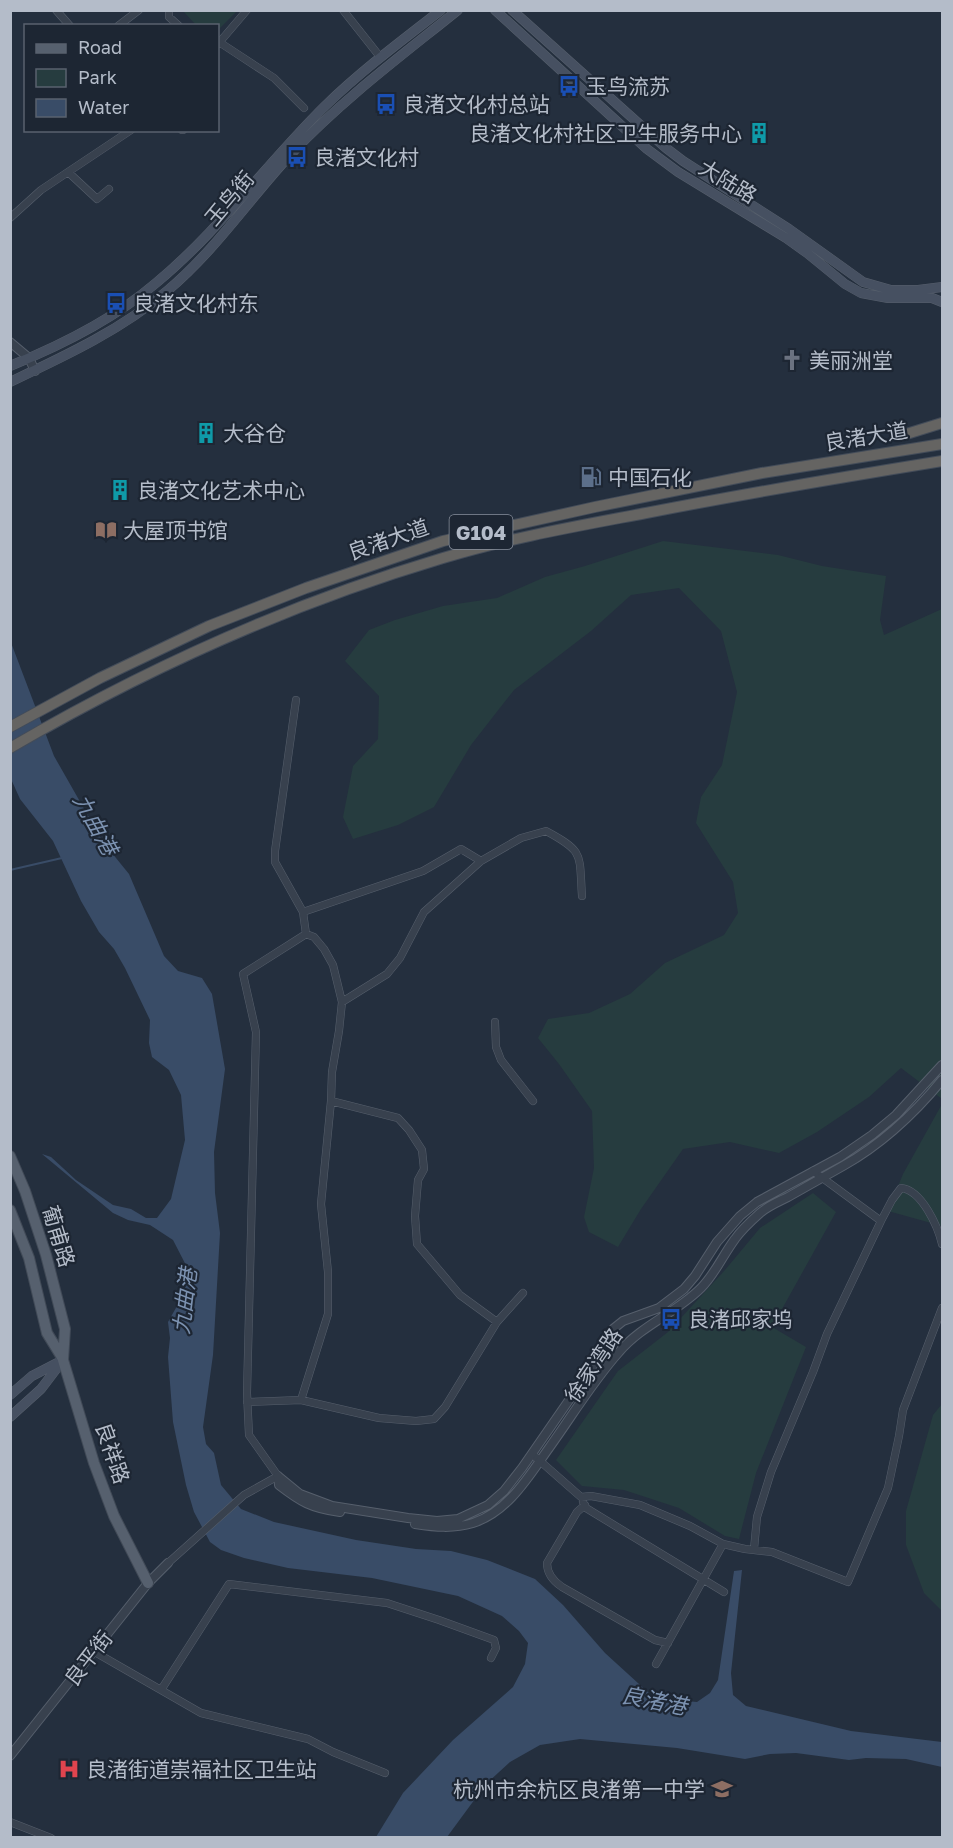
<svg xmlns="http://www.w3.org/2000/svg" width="953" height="1848" font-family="'Golos Text','Noto Sans SC',sans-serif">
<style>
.green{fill:#263c3f}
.water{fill:#394c67}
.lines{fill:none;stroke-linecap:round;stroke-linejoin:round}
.stream{stroke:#394c67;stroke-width:2}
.minor-casing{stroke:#565f6c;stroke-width:8}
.tertiary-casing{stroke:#565f6c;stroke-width:10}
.secondary-casing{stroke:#565f6c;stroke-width:10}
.primary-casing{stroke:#414a57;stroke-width:12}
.trunk-casing{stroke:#434c59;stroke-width:12}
.minor{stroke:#38414e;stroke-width:7}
.tertiary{stroke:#38414e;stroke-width:8}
.secondary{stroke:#465061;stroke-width:9}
.primary{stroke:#56606e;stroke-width:10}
.trunk{stroke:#656462;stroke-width:10}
.labels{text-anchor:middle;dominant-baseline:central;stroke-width:4.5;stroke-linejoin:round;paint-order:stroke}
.shield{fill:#1d2633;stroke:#878f9c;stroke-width:1.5}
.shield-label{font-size:20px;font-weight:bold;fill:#b4bcc9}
.poi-label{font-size:21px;fill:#b4bcc9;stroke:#1d2633;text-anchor:start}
.street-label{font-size:21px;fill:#b4bcc9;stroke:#1d2633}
.water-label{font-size:22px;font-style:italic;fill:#7c92b1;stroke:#1d2633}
</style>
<rect width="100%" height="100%" fill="#242f3e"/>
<!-- green -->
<path class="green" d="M183,11L237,10V11L218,30V26L196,25Z
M663,541L778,555L822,566L886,576L880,620L884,635L942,609V1099L901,1068L869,1097L817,1132L779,1153L730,1142L683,1149L641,1209L618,1247L589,1232L584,1217L594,1168L592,1111L559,1064L538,1038L548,1019L589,1013L630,994L665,963L724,935L738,913L733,882L696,823L701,797L722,765L737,692L721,631L679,588L631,595L591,631L514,690L471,745L434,807L398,825L353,839L343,817L353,766L378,739L379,696L345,661L369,630L395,620L443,606L497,598L545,577L585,566Z
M942,1104V1226L888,1211L903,1174Z
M813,1193L836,1212L772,1327L806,1347L756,1473L739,1539L725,1536L679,1508L624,1490L582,1486L556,1460L618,1371L668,1332L725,1270L760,1228Z
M942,1404V1611L924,1593L906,1545V1511L933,1415Z"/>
<!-- water -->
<path class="water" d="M10,640L54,756L103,842L129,874L164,956L178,971L202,978L212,994L225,1069L214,1152L215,1193L220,1233L213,1355L203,1427L206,1444L214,1453L221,1485L241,1509L274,1522L356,1540L416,1549L451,1551L487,1560L535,1579L563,1605L605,1653L650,1694L675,1700L697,1702L710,1693L718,1680L734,1571L742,1570L731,1673L733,1695L746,1706L851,1731L942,1742V1767L906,1759L866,1758L849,1760L796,1753L770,1754L745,1759L677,1748L580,1739L540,1745L510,1762L486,1784L447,1837H376L403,1793L453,1740L513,1687L525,1664L528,1643L519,1631L502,1616L458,1596L372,1578L288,1568L244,1558L221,1550L210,1542L194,1512L186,1485L173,1422L168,1357L170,1338L168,1322L181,1299L190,1273L173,1240L150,1225L128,1220L113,1213L42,1154L51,1157L76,1180L113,1205L131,1209L146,1218H157L171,1199L185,1140L181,1095L169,1070L152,1057L149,1043L150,1020L125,968L114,949L99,932L81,901L53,841L20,799L11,779Z"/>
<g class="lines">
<!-- stream -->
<path class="stream" d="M10,870L62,858"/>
<defs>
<path id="minor" d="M56,10L70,26
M169,10V17L179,26
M343,10L377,53
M118,26L139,10
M219,42L274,78L304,108
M218,44L247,10
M182,130H183
M68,172L97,199L109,189
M10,218L41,190L131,130
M296,700L275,851V862L303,912L306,934L314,937L324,949L333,965L342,1002L339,1031L332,1072L331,1101L321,1204L328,1272V1314L301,1400
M303,912L423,871L461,849L481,861
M342,1002L387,974L400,958L424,912L481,861L521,838L546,831C585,852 579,854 582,896
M495,1022L496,1047L501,1060L533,1101
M331,1101L398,1118L409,1130L422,1150L424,1169L418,1180L415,1216L417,1244L460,1295L497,1322
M813,1171L881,1221
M247,1402L301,1400L379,1418L416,1421L434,1419L445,1407L497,1322L523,1293
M532,1454L581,1497L591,1496L640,1505L690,1526L723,1544L745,1549L772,1552L848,1582L888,1488L899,1436L903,1410L942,1308
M583,1502L586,1508L724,1592
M585,1505L577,1512L547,1563C547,1574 553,1581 562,1587L655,1640L668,1643
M754,1549L757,1517L771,1472L813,1372L827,1334L881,1221L892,1200L901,1188C922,1190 938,1227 942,1244
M168,1563L244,1495L278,1476L249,1435L247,1393L256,1032L243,974L306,934
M93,1651L201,1713L308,1739L333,1752L385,1773
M656,1664L723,1544
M161,1690L229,1584L387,1603L439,1620L494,1640L496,1648L491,1658
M10,1822L51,1838"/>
<path id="tertiary" d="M10,342L29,358L35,371
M278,1476L300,1494L332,1506L408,1518L437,1521L458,1519L488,1505L504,1491L522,1468L601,1354L613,1329L623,1321L659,1308L684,1289L695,1276L717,1242L740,1216L757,1202L840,1157L872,1135L896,1115L942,1065
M278,1476L279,1485C301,1502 311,1508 340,1512
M415,1524C435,1527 453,1529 473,1523C508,1512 529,1476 549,1448C572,1416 593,1381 619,1352C642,1325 676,1313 701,1288C715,1274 723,1255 735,1239C742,1229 751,1221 760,1213C768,1206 778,1202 788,1197C806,1187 825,1176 843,1166C882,1144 914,1114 942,1080
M10,1756L148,1583L168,1563"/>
<path id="secondary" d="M495,10L647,149L678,172L786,238L807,253L845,284L861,293L888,298H932L942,302
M512,10L666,148L683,161L789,229L863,282L891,290H918L942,287
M10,366C62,345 114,319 156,283C219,231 267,163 325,106C361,71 401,41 441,10
M10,382C65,356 121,330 167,291C215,251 250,198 292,153C342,100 401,56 458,10
M10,1395L32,1376L61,1361
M10,1417L41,1389L63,1360"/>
<path id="primary" d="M10,1156L25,1191L46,1255L65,1329L63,1360L94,1463L114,1516L148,1583
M10,1210L29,1258L47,1333L63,1359"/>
<path id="trunk" d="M900,436L942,423
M10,727L100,678L209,626L306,588L443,541L595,507L762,473L942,444
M10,748C147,668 292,603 443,558C509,538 578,526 646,513C744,494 843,477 942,461"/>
</defs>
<!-- minor casing -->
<use href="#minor" class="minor-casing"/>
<!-- tertiary casing -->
<use href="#tertiary" class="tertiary-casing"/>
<!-- secondary casing -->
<use href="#secondary" class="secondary-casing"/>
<!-- primary casing -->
<use href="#primary" class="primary-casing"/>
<!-- trunk casing -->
<use href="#trunk" class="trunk-casing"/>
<!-- minor -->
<use href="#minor" class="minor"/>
<!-- tertiary -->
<use href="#tertiary" class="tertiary"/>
<!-- secondary -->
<use href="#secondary" class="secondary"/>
<!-- primary -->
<use href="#primary" class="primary"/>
<!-- trunk -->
<use href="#trunk" class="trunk"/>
</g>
<!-- icons -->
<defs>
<symbol id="bus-bare" viewBox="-9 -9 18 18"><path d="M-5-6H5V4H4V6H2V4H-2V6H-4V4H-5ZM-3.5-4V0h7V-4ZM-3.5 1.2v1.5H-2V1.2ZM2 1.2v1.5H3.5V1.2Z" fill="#1a4fb4" stroke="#1d2633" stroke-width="2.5" paint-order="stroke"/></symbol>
<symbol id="building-bare" viewBox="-9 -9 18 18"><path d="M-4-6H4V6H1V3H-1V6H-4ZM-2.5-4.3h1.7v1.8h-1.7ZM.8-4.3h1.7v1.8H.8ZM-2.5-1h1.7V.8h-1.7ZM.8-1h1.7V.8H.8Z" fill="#0f9aa8" stroke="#1d2633" stroke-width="2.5" paint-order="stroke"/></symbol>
<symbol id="church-bare" viewBox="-9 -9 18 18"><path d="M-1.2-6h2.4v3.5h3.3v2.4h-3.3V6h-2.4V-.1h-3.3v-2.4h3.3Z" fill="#6b7280" stroke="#1d2633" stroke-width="2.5" paint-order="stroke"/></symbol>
<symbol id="fuel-bare" viewBox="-9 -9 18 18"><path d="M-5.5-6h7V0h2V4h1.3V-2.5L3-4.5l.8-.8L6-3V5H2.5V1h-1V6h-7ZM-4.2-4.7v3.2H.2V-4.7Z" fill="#5c6f8a" stroke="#1d2633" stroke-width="2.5" paint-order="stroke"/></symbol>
<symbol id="library-bare" viewBox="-9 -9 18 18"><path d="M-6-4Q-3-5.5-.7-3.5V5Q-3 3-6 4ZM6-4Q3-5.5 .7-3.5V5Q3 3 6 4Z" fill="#8d6e63" stroke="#1d2633" stroke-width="2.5" paint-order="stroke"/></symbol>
<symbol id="hospital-bare" viewBox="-9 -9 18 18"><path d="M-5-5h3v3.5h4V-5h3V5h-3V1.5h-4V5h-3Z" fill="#e0444e" stroke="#1d2633" stroke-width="2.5" paint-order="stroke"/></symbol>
<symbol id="school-bare" viewBox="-9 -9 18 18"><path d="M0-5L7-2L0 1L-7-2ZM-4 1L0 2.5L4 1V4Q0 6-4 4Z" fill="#8d6e63" stroke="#1d2633" stroke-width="2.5" paint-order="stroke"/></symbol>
</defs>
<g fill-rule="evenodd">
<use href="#bus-bare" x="554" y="71" width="30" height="30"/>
<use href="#bus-bare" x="371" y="89" width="30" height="30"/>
<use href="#building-bare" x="744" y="118" width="30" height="30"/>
<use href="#bus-bare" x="282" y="142" width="30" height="30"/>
<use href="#bus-bare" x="101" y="288" width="30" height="30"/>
<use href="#church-bare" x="777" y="345" width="30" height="30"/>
<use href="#building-bare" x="191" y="418" width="30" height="30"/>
<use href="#fuel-bare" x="576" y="462" width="30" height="30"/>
<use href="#building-bare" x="105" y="475" width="30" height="30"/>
<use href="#library-bare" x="91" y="515" width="30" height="30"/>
<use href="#bus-bare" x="656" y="1304" width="30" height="30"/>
<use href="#hospital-bare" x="54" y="1754" width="30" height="30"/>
<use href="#school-bare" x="707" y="1774" width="30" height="30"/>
</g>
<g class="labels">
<!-- shield labels -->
<rect class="shield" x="449.5" y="515" width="63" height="34" rx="4.5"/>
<g class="shield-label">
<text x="481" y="532">G104</text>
</g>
<!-- poi labels -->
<g class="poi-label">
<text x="586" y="86">玉鸟流苏</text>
<text x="403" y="104">良渚文化村总站</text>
<text x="742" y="133" text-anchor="end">良渚文化村社区卫生服务中心</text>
<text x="314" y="157">良渚文化村</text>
<text x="133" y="303">良渚文化村东</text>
<text x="809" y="360">美丽洲堂</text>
<text x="223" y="433">大谷仓</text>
<text x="608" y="477">中国石化</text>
<text x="137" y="490">良渚文化艺术中心</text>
<text x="123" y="530">大屋顶书馆</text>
<text x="688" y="1319">良渚邱家坞</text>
<text x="86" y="1769">良渚街道崇福社区卫生站</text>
<text x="705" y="1789" text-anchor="end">杭州市余杭区良渚第一中学</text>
</g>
<!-- street labels -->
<g class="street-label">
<text transform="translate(728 181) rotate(31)">大陆路</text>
<text transform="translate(229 198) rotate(-50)">玉鸟街</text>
<text transform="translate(866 436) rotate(-9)">良渚大道</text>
<text transform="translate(388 539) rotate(-19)">良渚大道</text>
<text transform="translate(59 1236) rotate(73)">葡甫路</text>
<text transform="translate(593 1365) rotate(-56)">徐家湾路</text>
<text transform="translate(113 1453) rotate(71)">良祥路</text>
<text transform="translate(88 1658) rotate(-52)">良平街</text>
</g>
<!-- water labels -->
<g class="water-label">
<text transform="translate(96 824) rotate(61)">九曲港</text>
<text transform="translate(184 1301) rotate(-83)">九曲港</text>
<text transform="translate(654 1700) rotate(11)">良渚港</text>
</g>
</g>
<!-- border -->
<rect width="953" height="1848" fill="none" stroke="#b4bcc9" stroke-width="24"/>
<!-- legend -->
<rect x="24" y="24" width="195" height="108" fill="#1d2633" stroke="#59626f" stroke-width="1.5"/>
<rect x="36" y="44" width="30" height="9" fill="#56606e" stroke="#59626f" stroke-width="1.5"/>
<text x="78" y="54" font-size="18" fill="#b4bcc9">Road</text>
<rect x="36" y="69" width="30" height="18" fill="#263c3f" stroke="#59626f" stroke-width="1.5"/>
<text x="78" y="84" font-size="18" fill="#b4bcc9">Park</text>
<rect x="36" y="99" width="30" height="18" fill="#394c67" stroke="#59626f" stroke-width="1.5"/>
<text x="78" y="114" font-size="18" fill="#b4bcc9">Water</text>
</svg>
